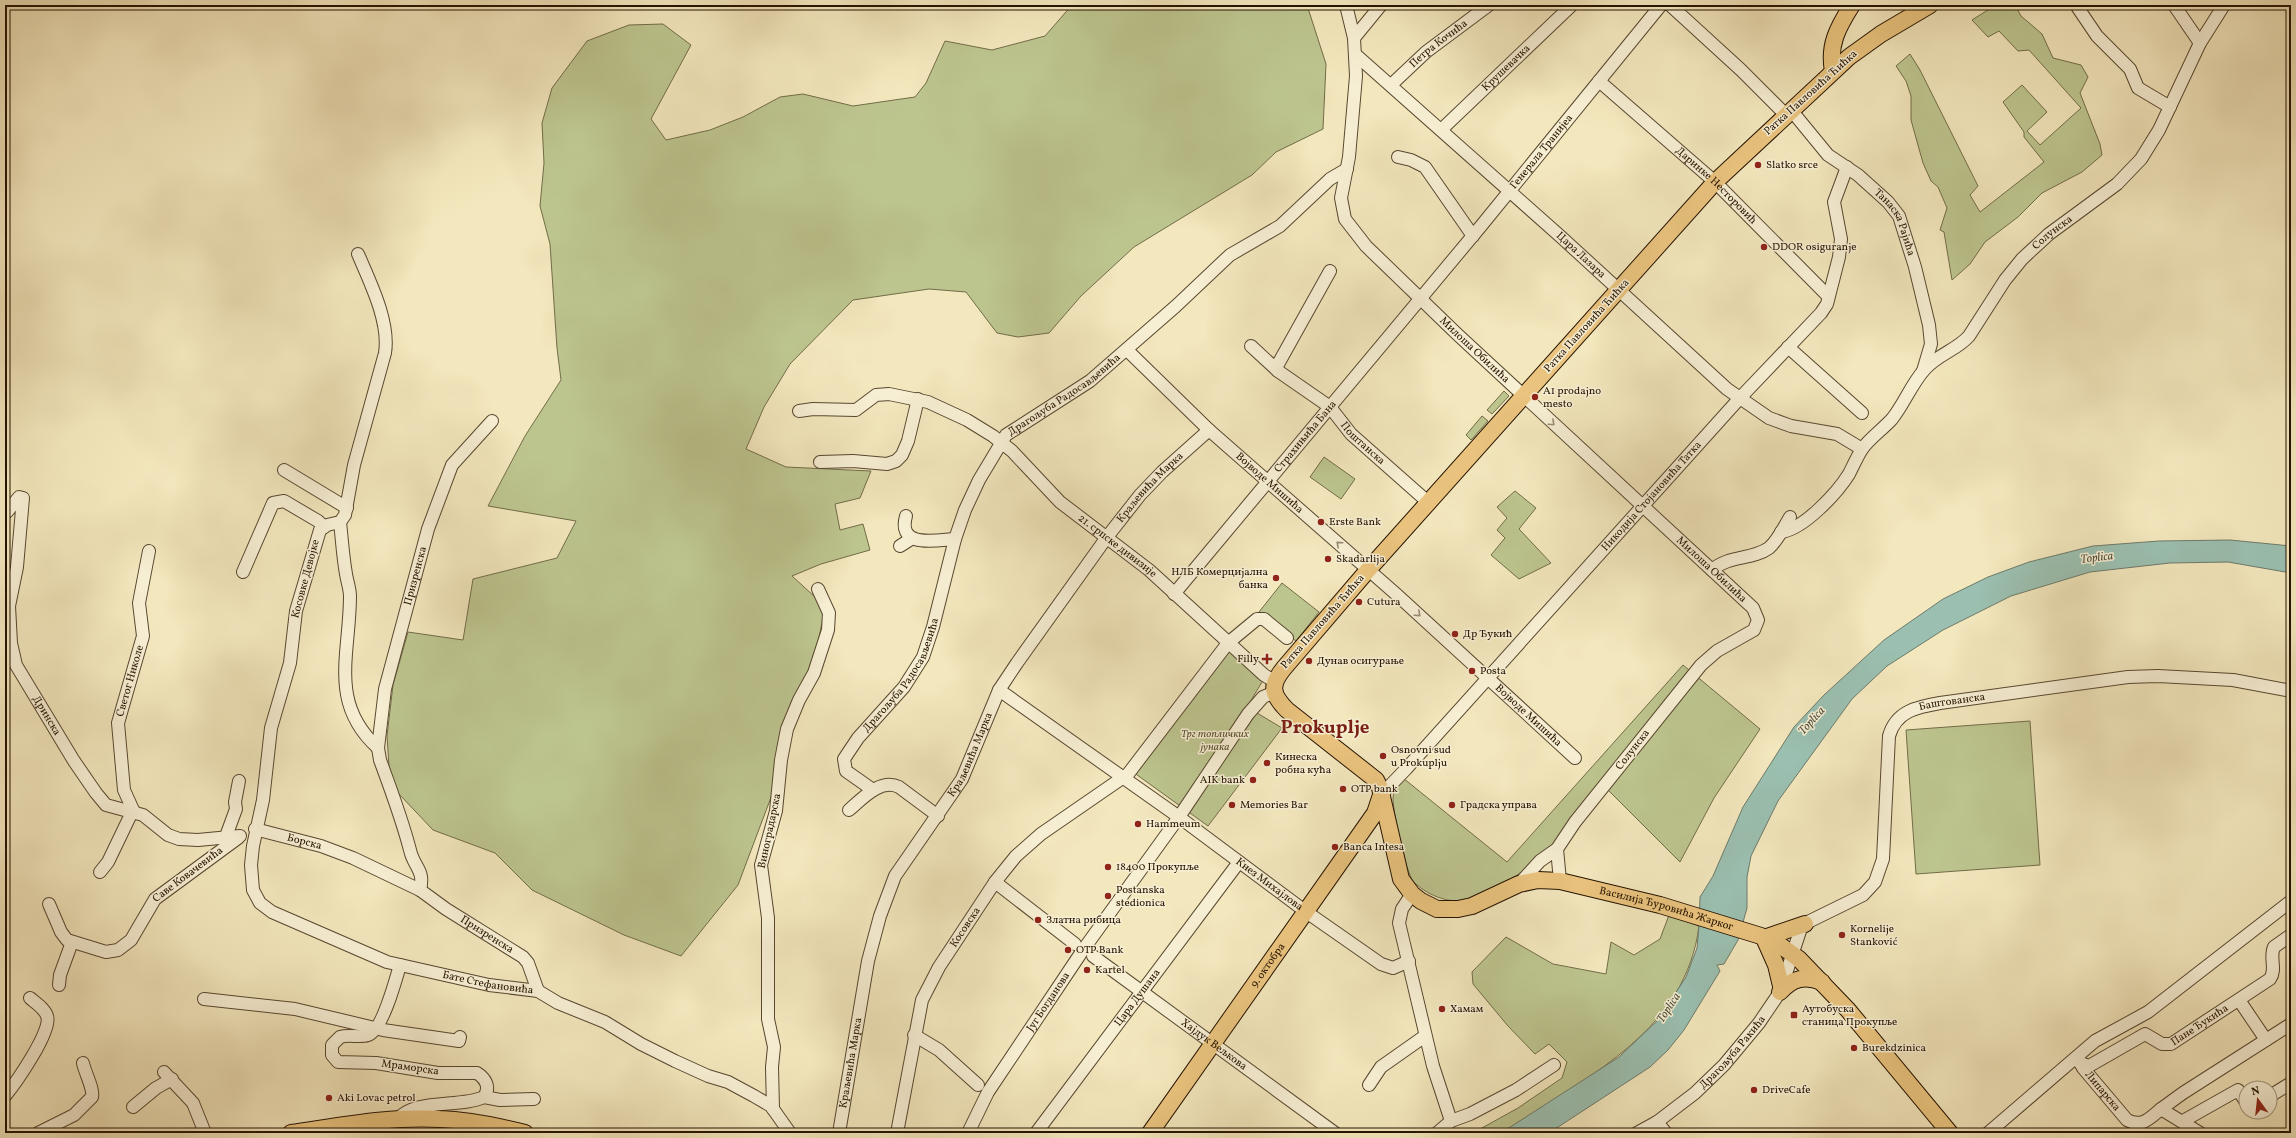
<svg xmlns="http://www.w3.org/2000/svg" width="2296" height="1138" font-family="Vollkorn,serif">
<style>
.green{fill:#bdc58f;stroke:#716c48}
.water{fill:#9bc0b1;stroke:#6c7a6a}
.lines{fill:none;stroke-linecap:round;stroke-linejoin:round}
.minor-casing{stroke:#58472f;stroke-width:14}
.major-casing{stroke:#251200;stroke-width:18}
.minor{stroke:#f7efd4;stroke-width:12}
.major{stroke:#eac47e;stroke-width:16}
.oneway{stroke:#988c75}
.poi-dot{fill:#8f2418;stroke:#f7efd4;stroke-width:1.5}
.labels{text-anchor:middle;dominant-baseline:central;stroke-width:3;stroke-linejoin:round;paint-order:stroke}
.street-label{font-size:11px;fill:#251200;stroke:#f7efd4}
.poi-label{font-size:11px;fill:#251200;stroke:#f7efd4;text-anchor:start}
.park-label{font-size:11px;font-style:italic;fill:#5a5132;stroke:#f7efd4}
.water-label{font-size:12px;font-style:italic;fill:#4e4f3e;stroke:#f7efd4}
.town-label{font-size:19px;font-weight:bold;fill:#7a1f14;stroke:#f7efd4}
</style>
<rect width="100%" height="100%" fill="#f3e7bd"/>
<filter id="stains"><feTurbulence type="fractalNoise" baseFrequency=".005" numOctaves="4"/><feColorMatrix values="0 0 0 0 .2 0 0 0 0 .09 0 0 0 0 .02 0 0 0 .5 -.17"/></filter>
<radialGradient id="worn" r=".72"><stop offset=".6" stop-color="#630" stop-opacity="0"/><stop offset="1" stop-color="#630" stop-opacity=".3"/></radialGradient>
<!-- green -->
<path class="green" d="M1072,5H1307L1326,64L1323,129L1276,152L1252,175L1134,247L1081,296L1049,333L1018,337L997,333L966,292L929,289L853,300L790,364L764,407L746,449L786,467L871,471L860,498L835,504L840,530L863,524L870,550L821,564L792,576L815,597L823,610V618L817,647L806,677L773,792L738,885L681,956L624,935L532,890L495,853L433,830L398,793L389,766L387,736L393,685L408,632L463,640L473,579L557,558L576,521L488,506L525,436L561,380L557,348L550,244L540,206L544,163L542,123L552,88L587,41L629,25L663,24L691,45L651,119L666,140L710,130L743,117L780,97L803,94L853,106L915,97L926,83L945,41L992,50L1045,36Z
M1996,5H2015L2021,16L2042,34L2053,58L2081,65L2088,77L2080,93L2100,144L2102,155L2082,172L2042,193L2018,217L1985,242L1970,264L1952,280L1944,232L1940,230L1947,208L1938,187L1931,181L1923,163L1911,120V96L1906,81L1896,66L1910,54L1920,70L1978,186L1970,195L1980,212L2044,162L2024,137V132L2003,102L2022,85L2047,112L2027,131L2040,145L2081,108L2029,50L2018,51L1999,31L1988,37L1972,20Z
M1504,391L1509,396L1492,414L1487,410Z
M1482,416L1488,421L1471,440L1466,435Z
M1324,457L1355,479L1341,499L1310,477Z
M1515,491L1536,508L1519,529L1551,563L1519,579L1491,555L1505,538L1497,530L1507,518L1497,507Z
M1282,583L1319,612L1296,641L1259,612Z
M1226,650L1265,677L1247,707L1282,728L1208,826L1133,772Z
M1683,665L1760,729L1714,798L1680,862L1607,789C1569,829 1521,887 1465,900C1448,904 1425,894 1413,881C1406,872 1393,812 1393,799C1393,790 1398,784 1403,778L1507,862Z
M2030,721L2040,865L1916,874L1906,730Z
M1669,915L1699,926C1686,1029 1592,1074 1513,1126L1501,1133H1473L1518,1108L1562,1078L1567,1062L1549,1044L1535,1054L1508,1026L1473,984L1472,972L1506,937L1553,964L1606,974L1611,942L1634,955L1660,939Z"/>
<!-- water -->
<path class="water" d="M2230,540L2291,546V573L2228,562L2170,563L2090,572L2011,596L1943,630L1887,666L1852,699L1778,801L1751,856L1747,877V908L1738,940L1724,964L1717,965L1720,971L1684,1030L1668,1050L1650,1067L1549,1133H1501L1619,1057L1657,1021L1686,977L1697,948L1699,926L1700,897L1713,876L1743,807L1794,727L1824,695L1884,640L1943,599L1988,577L2029,562L2093,546L2159,541Z"/>
<g class="lines">
<defs>
<g id="minor">
<path id="s1" d="M1346,5L1354,38L1356,76L1349,157L1341,198L1345,219L1366,246L1457,334L1753,608L1758,620L1754,630L1717,651L1701,665L1575,822L1557,849L1540,861L1519,884"/>
<path d="M1670,5L1741,70L1786,115"/>
<path d="M2076,5L2097,36L2130,69L2138,88L2170,107"/>
<path d="M2174,5L2200,43"/>
<path d="M1354,38L1381,5"/>
<path id="s2" d="M1356,55L1560,236L1727,389L1769,418L1791,426L1837,434L1862,449"/>
<path id="s3" d="M1599,81L1715,182L1828,296"/>
<path id="s4" d="M1391,85L1426,52L1489,5"/>
<path id="s5" d="M1791,110L1828,155L1858,175L1888,202L1899,216L1915,267L1929,325L1931,344L1923,371"/>
<path id="s6" d="M1441,130L1572,5"/>
<path d="M1398,157L1411,160L1425,167L1473,236"/>
<path id="s7" d="M358,254C370,282 390,322 385,353L354,465L345,515L340,522L327,525L320,530L296,611L290,663L271,728L263,800L253,846L251,865L253,890L260,903L272,912L387,962L489,985L538,991L558,1003L605,1022L641,1044L675,1061L708,1076L728,1082L754,1096L771,1106L790,1133"/>
<path id="s8" d="M1251,346L1278,371L1330,407L1351,434L1429,503"/>
<path d="M1788,347L1862,413"/>
<path id="s9" d="M1127,350L1209,430L1396,594L1575,758"/>
<path d="M1278,371L1277,366L1330,271"/>
<path id="s10" d="M799,411L813,409L856,410L876,395L889,394L928,402L967,420L993,436L1012,451L1060,502L1149,570L1264,675L1274,681"/>
<path d="M820,462L853,461L887,464L896,461L902,455L908,441L918,399"/>
<path d="M284,470L347,508"/>
<path id="s11" d="M7,512L19,497L23,498L17,567L9,606L11,643L16,665L74,761L96,793L106,805L143,815L168,835L179,839L198,840L240,836"/>
<path d="M906,516C897,549 936,540 955,539"/>
<path d="M340,522C342,540 343,557 346,574C347,581 350,589 350,596C350,654 328,703 378,748"/>
<path id="s12" d="M1781,532C1804,529 1837,493 1849,474C1853,466 1857,457 1862,449C1870,438 1883,429 1892,419C1904,404 1911,385 1924,370C1938,354 1957,350 1969,336L2005,280L2022,259L2049,234L2117,184L2141,159L2159,130L2200,43L2224,5"/>
<path d="M900,546L911,539"/>
<path d="M1712,570C1729,555 1752,560 1769,548C1778,540 1784,527 1790,517"/>
<path d="M243,572L273,503L284,501L318,521L324,527"/>
<path id="s13" d="M1174,594L1481,226L1661,5"/>
<path id="s14" d="M999,690L1179,817L1305,911L1381,964L1393,968L1409,961"/>
<path id="s15" d="M873,790L846,771L844,759L858,738L904,687L923,657L933,627L955,539L965,510L979,480L1006,435L1090,381L1176,306L1230,255L1280,226L1330,179L1347,169"/>
<path id="s16" d="M1381,795L1406,769L1739,399L1821,313L1827,304L1839,257L1841,239L1834,202L1847,167"/>
<path id="s17" d="M133,810L124,790L118,723L143,636L139,603L149,551"/>
<path d="M849,810C862,799 880,778 899,787L938,816"/>
<path id="s18" d="M255,829L321,846L353,858L420,890L446,909L523,957L528,963L538,991"/>
<path d="M225,839L236,809L235,802L239,781"/>
<path d="M1557,849L1560,881"/>
<path d="M100,872L108,862L133,810"/>
<path d="M995,882L1075,944"/>
<path id="s19" d="M420,890C425,869 414,868 410,850C402,819 391,790 380,760L378,748L385,689L428,529L452,465L492,421"/>
<path d="M1412,894L1402,909L1399,923L1433,1066L1451,1121"/>
<path d="M49,904L61,932L67,940L106,952L118,950L131,940L155,899L238,838"/>
<path id="s20" d="M1093,956L1335,1133"/>
<path d="M59,985L60,975L72,942"/>
<path d="M204,999L295,1009L383,1030L459,1041L460,1037"/>
<path d="M2239,1000L2266,1040"/>
<path d="M914,1035L939,1050L978,1085"/>
<path id="s21" d="M2080,1062L2083,1068L2127,1120C2142,1128 2150,1118 2161,1109L2200,1133"/>
<path id="s22" d="M2080,1063L2089,1066L2145,1034L2162,1044H2171L2270,979C2277,969 2269,958 2274,947L2291,935"/>
<path d="M164,1072L193,1103L205,1133"/>
<path d="M1369,1085L1381,1067L1425,1036"/>
<path d="M5,1096C15,1084 53,1030 47,1016C45,1009 36,1003 30,998"/>
<path d="M2270,1096L2291,1083"/>
<path d="M484,1097L500,1100L534,1099"/>
<path d="M133,1107L156,1088L172,1079"/>
<path d="M773,1109L772,1067L774,1047L768,1019V918L761,865L776,811L781,760L787,729L799,700L814,673L828,630L829,613L818,589"/>
<path d="M2161,1109L2183,1093L2291,1024"/>
<path d="M397,1120C414,1098 460,1108 484,1097C491,1087 485,1078 477,1073H438L376,1063L338,1062L332,1055V1045L340,1037C349,1034 359,1038 368,1035C382,1031 396,979 400,965"/>
<path d="M2183,1121L2238,1090L2246,1102"/>
<path d="M1657,1122L1666,1133"/>
<path d="M38,1133L74,1115L92,1097C94,1089 85,1073 83,1063"/>
<path id="s23" d="M839,1133L868,961L880,916L895,876L962,779L999,690L1017,663L1107,537L1140,495L1162,472L1209,430"/>
<path id="s24" d="M897,1133L922,1000L939,967L995,882L1016,856L1041,834L1128,774L1228,643L1257,619H1264L1287,638"/>
<path id="s25" d="M968,1133L988,1092L1083,950L1179,817L1248,714L1263,697L1275,692"/>
<path id="s26" d="M1036,1133L1239,862"/>
<path d="M1437,1133L1451,1121L1470,1114L1516,1090L1554,1065"/>
<path id="s27" d="M1637,1133L1657,1122L1695,1093L1724,1065L1759,1023L1780,992L1801,928L1810,921L1863,895L1875,882L1883,859L1889,736C1896,711 1917,707 1940,703L2128,677L2158,676L2233,680L2291,691"/>
<path d="M1988,1133L2095,1041L2148,1012L2291,901"/>
</g>
<g id="major">
<path id="s28" d="M1930,5L1881,34L1849,57L1715,182L1368,570L1284,668C1270,685 1271,694 1287,710L1376,780L1380,788L1401,879L1412,894L1421,901L1437,909H1458L1472,906L1519,884L1538,880L1560,881L1660,905L1761,936L1777,943L1799,959L1848,1010L1950,1133"/>
<path d="M1833,71C1828,45 1838,27 1852,5"/>
<path d="M1781,986L1776,965L1764,938L1805,924"/>
<path d="M1780,992C1792,978 1805,975 1822,982"/>
<path d="M291,1133C340,1126 391,1116 440,1119C469,1120 497,1126 525,1133"/>
<path id="s29" d="M1150,1133L1375,813L1381,795"/>
</g>
</defs>
<!-- minor casing -->
<use href="#minor" class="minor-casing"/>
<!-- major casing -->
<use href="#major" class="major-casing"/>
<!-- minor -->
<use href="#minor" class="minor"/>
<!-- major -->
<use href="#major" class="major"/>
</g>
<!-- one-way arrows -->
<defs><path id="oneway-chevron" d="M-2-3.5L2.5 0L-2 3.5" fill="none" stroke-width="1.6" stroke-linecap="round" stroke-linejoin="round"/></defs>
<g class="oneway">
<use href="#oneway-chevron" transform="translate(1552 423) rotate(43)"/>
<use href="#oneway-chevron" transform="translate(1339 544) rotate(-138)"/>
<use href="#oneway-chevron" transform="translate(1418 614) rotate(42)"/>
</g>
<!-- markers -->
<g class="poi-dot">
<circle cx="1758" cy="165" r="4"/>
<circle cx="1764" cy="247" r="4"/>
<circle cx="1535" cy="397" r="4"/>
<circle cx="1321" cy="522" r="4"/>
<circle cx="1328" cy="559" r="4"/>
<circle cx="1276" cy="578" r="4"/>
<circle cx="1359" cy="602" r="4"/>
<circle cx="1455" cy="634" r="4"/>
<path d="M1265 653h4v4h4v4h-4v4h-4v-4h-4v-4h4z"/>
<circle cx="1309" cy="661" r="4"/>
<circle cx="1472" cy="671" r="4"/>
<circle cx="1383" cy="756" r="4"/>
<circle cx="1267" cy="763" r="4"/>
<circle cx="1253" cy="780" r="4"/>
<circle cx="1343" cy="789" r="4"/>
<circle cx="1232" cy="805" r="4"/>
<circle cx="1452" cy="805" r="4"/>
<circle cx="1138" cy="824" r="4"/>
<circle cx="1335" cy="847" r="4"/>
<circle cx="1108" cy="867" r="4"/>
<circle cx="1108" cy="896" r="4"/>
<circle cx="1038" cy="920" r="4"/>
<circle cx="1842" cy="935" r="4"/>
<circle cx="1068" cy="950" r="4"/>
<circle cx="1087" cy="970" r="4"/>
<circle cx="1442" cy="1009" r="4"/>
<rect x="1790" y="1011" width="8" height="8" rx="2"/>
<circle cx="1854" cy="1048" r="4"/>
<circle cx="1754" cy="1090" r="4"/>
<circle cx="329" cy="1098" r="4"/>
</g>
<g class="labels">
<!-- street labels -->
<g class="street-label">
<text stroke="none"><textPath href="#s4" startOffset="63">Петра Кочића</textPath></text>
<text stroke="none"><textPath href="#s6" startOffset="90">Крушевачка</textPath></text>
<text transform="translate(1811 93) rotate(-42)">Ратка Павловића Ћићка</text>
<text stroke="none"><textPath href="#s13" startOffset="575">Генерала Транијеа</textPath></text>
<text stroke="none"><textPath href="#s3" startOffset="157">Даринке Несторовић</textPath></text>
<text stroke="none"><textPath href="#s5" startOffset="156">Танаска Рајића</textPath></text>
<text stroke="none"><textPath href="#s12" startOffset="411">Солунска</textPath></text>
<text stroke="none"><textPath href="#s2" startOffset="301">Цара Лазара</textPath></text>
<text transform="translate(1587 326) rotate(-48)">Ратка Павловића Ћићка</text>
<text stroke="none"><textPath href="#s1" startOffset="401">Милоша Обилића</textPath></text>
<text stroke="none"><textPath href="#s15" startOffset="484">Драгољуба Радосављевића</textPath></text>
<text stroke="none"><textPath href="#s13" startOffset="205">Страхињића Бана</textPath></text>
<text stroke="none"><textPath href="#s8" startOffset="149">Поштанска</textPath></text>
<text stroke="none"><textPath href="#s9" startOffset="195">Војводе Мишића</textPath></text>
<text stroke="none"><textPath href="#s23" startOffset="731">Краљевића Марка</textPath></text>
<text stroke="none"><textPath href="#s16" startOffset="403">Никодија Стојановића Татка</textPath></text>
<text stroke="none"><textPath href="#s10" startOffset="375">21. српске дивизије</textPath></text>
<text stroke="none"><textPath href="#s1" startOffset="724">Милоша Обилића</textPath></text>
<text stroke="none"><textPath href="#s19" startOffset="326">Призренска</textPath></text>
<text transform="translate(306 579) rotate(-75)">Косовке Девојке</text>
<text transform="translate(1323 622) rotate(-49)">Ратка Павловића Ћићка</text>
<text stroke="none"><textPath href="#s15" startOffset="148">Драгољуба Радосављевића</textPath></text>
<text stroke="none"><textPath href="#s17" startOffset="133">Светог Николе</textPath></text>
<text stroke="none"><textPath href="#s27" startOffset="583">Баштованска</textPath></text>
<text stroke="none"><textPath href="#s11" startOffset="251">Дринска</textPath></text>
<text stroke="none"><textPath href="#s9" startOffset="543">Војводе Мишића</textPath></text>
<text transform="translate(1633 750) rotate(-52)">Солунска</text>
<text stroke="none"><textPath href="#s23" startOffset="407">Краљевића Марка</textPath></text>
<text transform="translate(770 831) rotate(-78)">Виноградарска</text>
<text stroke="none"><textPath href="#s18" startOffset="51">Борска</textPath></text>
<text transform="translate(188 875) rotate(-37)">Саве Ковачевића</text>
<text stroke="none"><textPath href="#s14" startOffset="333">Кнез Михајлова</textPath></text>
<text stroke="none"><textPath href="#s28" startOffset="1480">Василија Ђуровића Жарког</textPath></text>
<text stroke="none"><textPath href="#s24" startOffset="220">Косовска</textPath></text>
<text stroke="none"><textPath href="#s18" startOffset="257">Призренска</textPath></text>
<text stroke="none"><textPath href="#s29" startOffset="205">9. октобра</textPath></text>
<text stroke="none"><textPath href="#s7" startOffset="928">Бате Стефановића</textPath></text>
<text stroke="none"><textPath href="#s26" startOffset="169">Цара Душана</textPath></text>
<text stroke="none"><textPath href="#s25" startOffset="154">Југ Богданова</textPath></text>
<text stroke="none"><textPath href="#s22" startOffset="137">Пане Ђукића</textPath></text>
<text stroke="none"><textPath href="#s20" startOffset="150">Хајдук Вељкова</textPath></text>
<text stroke="none"><textPath href="#s27" startOffset="126">Драгољуба Ракића</textPath></text>
<text stroke="none"><textPath href="#s23" startOffset="71">Краљевића Марка</textPath></text>
<text transform="translate(410 1068) rotate(8)">Мраморска</text>
<text stroke="none"><textPath href="#s21" startOffset="37">Липарска</textPath></text>
</g>
<!-- poi labels -->
<g class="poi-label">
<text x="1766" y="165">Slatko srce</text>
<text x="1772" y="247">DDOR osiguranje</text>
<text x="1543" y="391">A1 prodajno<tspan x="1543" dy="13">mesto</tspan></text>
<text x="1329" y="522">Erste Bank</text>
<text x="1336" y="559">Skadarlija</text>
<text x="1268" y="572" text-anchor="end">НЛБ Комерцијална<tspan x="1268" dy="13">банка</tspan></text>
<text x="1367" y="602">Cutura</text>
<text x="1463" y="634">Др Ђукић</text>
<text x="1259" y="659" text-anchor="end">Filly</text>
<text x="1317" y="661">Дунав осигурање</text>
<text x="1480" y="671">Posta</text>
<text x="1391" y="750">Osnovni sud<tspan x="1391" dy="13">u Prokuplju</tspan></text>
<text x="1275" y="757">Кинеска<tspan x="1275" dy="13">робна кућа</tspan></text>
<text x="1245" y="780" text-anchor="end">AIK bank</text>
<text x="1351" y="789">OTP bank</text>
<text x="1240" y="805">Memories Bar</text>
<text x="1460" y="805">Градска управа</text>
<text x="1146" y="824">Hammeum</text>
<text x="1343" y="847">Banca Intesa</text>
<text x="1116" y="867">18400 Прокупље</text>
<text x="1116" y="890">Postanska<tspan x="1116" dy="13">stedionica</tspan></text>
<text x="1046" y="920">Златна рибица</text>
<text x="1850" y="929">Kornelije<tspan x="1850" dy="13">Stanković</tspan></text>
<text x="1076" y="950">OTP Bank</text>
<text x="1095" y="970">Kartel</text>
<text x="1450" y="1009">Хамам</text>
<text x="1802" y="1009">Аутобуска<tspan x="1802" dy="13">станица Прокупље</tspan></text>
<text x="1862" y="1048">Burekdzinica</text>
<text x="1762" y="1090">DriveCafe</text>
<text x="337" y="1098">Aki Lovac petrol</text>
</g>
<!-- park labels -->
<g class="park-label">
<text x="1215" y="734">Трг топличких<tspan x="1215" dy="13">јунака</tspan></text>
</g>
<!-- water labels -->
<g class="water-label">
<text transform="translate(2097 558) rotate(-7)">Toplica</text>
<text transform="translate(1812 721) rotate(-48)">Toplica</text>
<text transform="translate(1669 1008) rotate(-57)">Toplica</text>
</g>
<!-- town labels -->
<g class="town-label">
<text x="1325" y="728">Prokuplje</text>
</g>
</g>
<!-- margin -->
<rect width="2296" height="1138" fill="none" stroke="#f3e7bd" stroke-width="20"/>
<rect x="6" y="6" width="2284" height="1126" fill="none" stroke="#251200" stroke-width="2"/>
<rect x="10" y="10" width="2276" height="1118" fill="none" stroke="#251200"/>
<!-- north arrow -->
<g transform="translate(2258 1100) rotate(345)"><circle r="19" fill="#f7efd4" stroke="#a3977f"/>
<path d="M0-3L7 15L0 10L-7 15Z" fill="#8f2418"/>
<text y="-6" font-size="11" font-weight="bold" text-anchor="middle" fill="#251200">N</text>
</g>
<rect width="100%" height="100%" filter="url(#stains)"/>
<rect width="100%" height="100%" fill="url(#worn)"/>
</svg>
